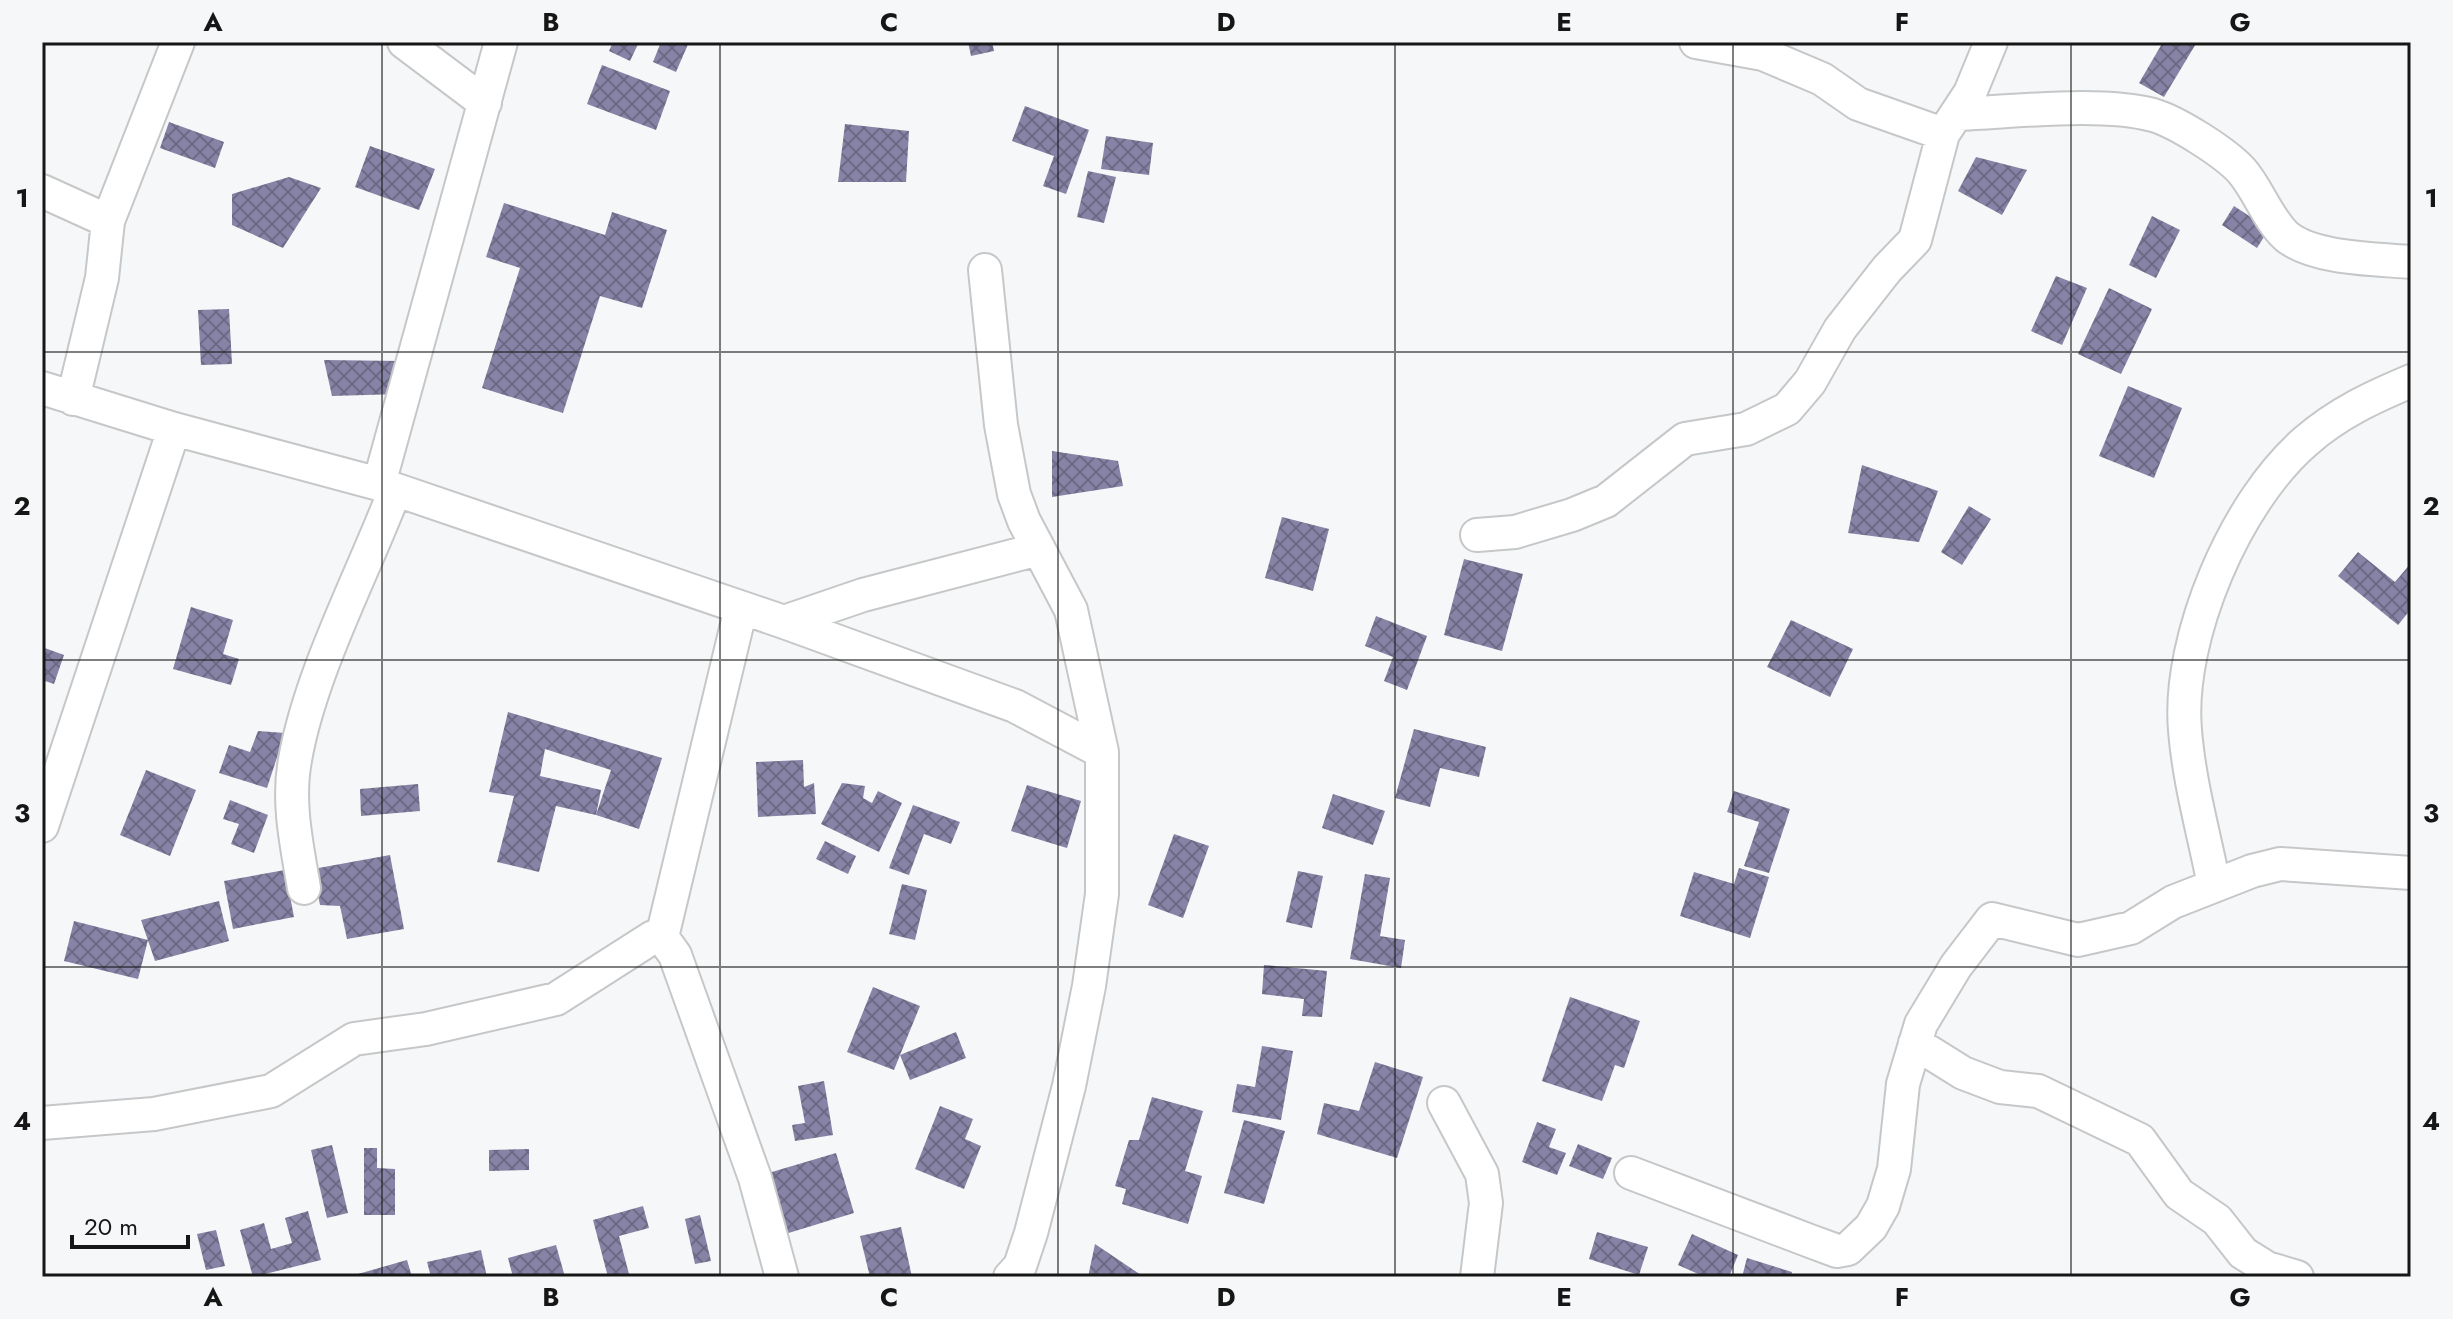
<svg xmlns="http://www.w3.org/2000/svg" width="2453" height="1319" font-family="Jost,sans-serif">
<style>
.building{fill:url(#building-cross-hatch)}
.lines{fill:none;stroke-linecap:round;stroke-linejoin:round}
.street-casing{stroke:#c6c7c8;stroke-width:36}
.street{stroke:#fff;stroke-width:32}
.grid{fill:none;stroke:#161616;stroke-width:2;stroke-opacity:0.55}
.neatline{fill:none;stroke:#161616;stroke-width:3}
.grid-label{font-size:26px;text-anchor:middle;font-weight:bold;fill:#161616}
</style>
<defs>
<pattern id="building-cross-hatch" width="8" height="8" patternUnits="userSpaceOnUse" patternTransform="scale(2)"><rect width="8" height="8" fill="#8783a6"/><path d="M0 0l8 8M0 8l8-8" fill="none" stroke="#6d6a86"/></pattern>
</defs>
<rect width="100%" height="100%" fill="#f6f7f8"/>
<!-- building -->
<path class="building" d="M613,42H639L630,61L609,51Z
M661,42H689L676,72L653,62Z
M968,42H992L994,51L971,56Z
M2163,42H2197L2164,97L2139,83Z
M602,65L670,91L656,130L587,104Z
M1025,106L1089,130L1066,194L1043,186L1054,156L1012,141Z
M169,122L224,142L215,168L160,148Z
M845,124L909,131L906,182H838Z
M1106,136L1153,143L1149,175L1101,169Z
M370,146L435,169L419,210L355,187Z
M1976,157L2027,170L2002,215L1958,191Z
M1088,171L1116,177L1104,223L1077,217Z
M289,177L321,188L283,248L232,225V194Z
M504,203L605,235L612,212L667,230L642,308L600,296L563,413L482,388L520,268L486,257Z
M2234,206L2269,229L2257,248L2222,225Z
M2152,216L2180,230L2156,278L2129,265Z
M2056,276L2087,288L2062,345L2031,331Z
M2109,288L2152,309L2121,374L2078,354Z
M229,309L232,364L201,365L198,310Z
M324,360L400,361L399,394L332,396Z
M2128,386L2182,408L2154,478L2099,456Z
M1052,451L1118,461L1123,486L1052,497Z
M1862,465L1938,491L1919,542L1848,533Z
M1969,506L1991,519L1962,565L1941,552Z
M1282,517L1329,529L1313,591L1265,578Z
M2358,552L2395,582L2411,563V609L2398,625L2338,576Z
M1464,559L1523,574L1502,651L1444,635Z
M191,607L233,620L223,654L239,659L231,685L173,669Z
M1376,616L1427,636L1407,690L1384,681L1393,657L1365,646Z
M1791,620L1853,649L1830,697L1767,667Z
M42,647L64,655L54,684L42,680Z
M508,712L662,758L639,829L596,815L611,770L545,749L540,776L601,790L596,815L556,806L539,872L497,862L514,796L489,792Z
M1414,729L1486,747L1479,777L1440,768L1430,807L1395,798Z
M258,731L285,733L267,788L219,773L229,745L250,752Z
M803,760L804,787L814,783L816,814L758,817L756,762Z
M146,770L196,790L170,856L120,835Z
M842,783L865,786L863,798L872,803L878,791L902,803L879,852L821,824Z
M418,784L420,811L361,816L360,789Z
M1027,785L1081,801L1067,848L1011,831Z
M1734,791L1790,809L1769,873L1744,866L1759,822L1727,812Z
M1333,794L1385,811L1373,845L1322,828Z
M230,800L268,815L254,853L231,844L239,824L223,819Z
M913,805L960,822L951,844L924,834L909,875L889,868Z
M1174,834L1209,846L1183,918L1148,905Z
M825,841L856,856L848,874L816,859Z
M390,855L404,929L347,939L340,906L320,905L313,869Z
M1739,868L1769,877L1750,938L1680,916L1694,872L1734,884Z
M285,870L294,917L233,929L224,881Z
M1298,871L1323,876L1312,928L1286,922Z
M1365,874L1390,878L1380,936L1405,940L1401,968L1350,959Z
M902,884L927,890L915,940L889,934Z
M219,901L229,941L155,961L141,920Z
M74,921L148,940L138,979L64,961Z
M1264,965L1327,971L1322,1017L1302,1016L1304,999L1262,994Z
M873,987L920,1006L900,1055L956,1032L966,1058L910,1080L900,1055L894,1070L847,1052Z
M1570,997L1640,1021L1624,1068L1615,1065L1602,1101L1542,1081Z
M1262,1046L1293,1051L1281,1120L1232,1112L1237,1084L1255,1087Z
M1375,1062L1423,1077L1397,1158L1317,1134L1324,1103L1359,1111Z
M824,1081L833,1135L795,1141L792,1125L805,1123L798,1086Z
M1152,1097L1203,1111L1185,1171L1202,1176L1188,1224L1122,1204L1126,1189L1115,1186L1129,1140H1139Z
M940,1106L973,1119L965,1139L981,1146L964,1189L915,1169Z
M1244,1120L1285,1131L1264,1204L1224,1193Z
M1537,1122L1556,1129L1549,1147L1566,1153L1557,1175L1522,1162Z
M1578,1144L1612,1158L1603,1179L1569,1166Z
M332,1145L348,1213L327,1218L311,1150Z
M364,1148H377V1168L395,1169V1215H364Z
M529,1149V1170L489,1171V1150Z
M836,1153L854,1213L782,1235L765,1174Z
M643,1206L649,1228L619,1236L629,1274L608,1277L593,1220Z
M308,1211L321,1260L253,1277L240,1230L264,1223L271,1249L292,1243L285,1218Z
M700,1215L711,1261L695,1264L685,1219Z
M901,1227L912,1277H870L860,1236Z
M216,1230L225,1266L206,1270L197,1234Z
M1597,1232L1648,1247L1639,1275L1589,1259Z
M1692,1234L1738,1255L1729,1277H1705L1678,1265Z
M1095,1244L1144,1277H1088Z
M556,1245L565,1277H513L508,1258Z
M481,1250L487,1277H431L427,1262Z
M1747,1258L1792,1272L1791,1277H1742Z
M407,1260L412,1277H351V1276Z"/>
<g class="lines">
<defs>
<path id="street" d="M404,42L485,103
M1696,42L1763,54L1822,79L1858,104L1943,134
M1957,114C2013,112 2100,101 2153,115C2177,122 2224,152 2241,170C2258,189 2267,218 2286,236C2313,259 2377,259 2411,262
M42,191L108,221L102,278L73,399
M108,221L178,42
M985,270L1001,425L1014,494L1024,521L1071,610L1102,752V894L1089,986L1069,1086L1031,1233L1020,1266L1010,1277
M42,388L174,429L379,484L784,622L1015,706L1102,752
M379,484L501,42
M1477,535L1515,532L1572,515L1606,501L1685,439L1746,429L1787,409L1810,382L1840,329L1887,269L1915,240L1943,134L1970,93L1991,42
M784,622L863,595L1039,549
M42,826L174,429
M2214,885C2204,834 2189,782 2185,730C2177,638 2236,501 2306,441C2338,413 2373,397 2411,381
M304,888C297,846 287,803 295,760C310,673 363,574 395,490
M662,937L741,608
M1915,1043L1963,1073L2000,1087L2038,1091L2140,1140L2179,1194L2217,1220L2243,1253L2267,1268L2297,1277
M1444,1103L1482,1174L1486,1203L1477,1277
M42,1123L154,1114L271,1091L354,1039L426,1029L556,999L653,937H662L675,955L755,1178L782,1277
M1631,1173L1810,1241L1837,1251L1848,1249L1871,1227L1883,1206L1894,1169L1903,1084L1921,1024L1956,966L1992,919L2078,940L2131,928L2173,902L2252,871L2280,864L2411,873"/>
</defs>
<!-- street casing -->
<use href="#street" class="street-casing"/>
<!-- street -->
<use href="#street" class="street"/>
</g>
<!-- grid -->
<path class="grid" d="M382,42V1277M720,42V1277M1058,42V1277M1395,42V1277M1733,42V1277M2071,42V1277M42,352H2411M42,660H2411M42,967H2411"/>
<!-- border -->
<rect width="2453" height="1319" fill="none" stroke="#f6f7f8" stroke-width="88"/>
<!-- scale -->
<path d="M72 1235v12h116v-12" fill="none" stroke="#161616" stroke-width="4"/>
<text x="84" y="1235" font-size="24" fill="#161616" stroke="#f6f7f8" stroke-width="6" paint-order="stroke">20 m</text>
<rect x="44" y="44" width="2365" height="1231" class="neatline"/>
<g class="grid-label">
<text x="213" y="31">A</text>
<text x="551" y="31">B</text>
<text x="889" y="31">C</text>
<text x="1226" y="31">D</text>
<text x="1564" y="31">E</text>
<text x="1902" y="31">F</text>
<text x="2240" y="31">G</text>
<text x="22" y="207">1</text>
<text x="2431" y="207">1</text>
<text x="22" y="515">2</text>
<text x="2431" y="515">2</text>
<text x="22" y="822">3</text>
<text x="2431" y="822">3</text>
<text x="22" y="1130">4</text>
<text x="2431" y="1130">4</text>
<text x="213" y="1306">A</text>
<text x="551" y="1306">B</text>
<text x="889" y="1306">C</text>
<text x="1226" y="1306">D</text>
<text x="1564" y="1306">E</text>
<text x="1902" y="1306">F</text>
<text x="2240" y="1306">G</text>
</g>
</svg>
